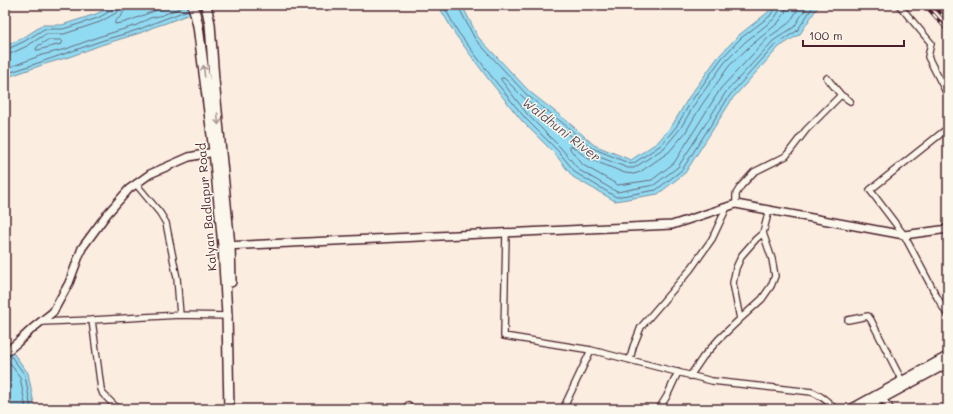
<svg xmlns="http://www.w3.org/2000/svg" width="953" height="414" font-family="Mali,sans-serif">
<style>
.water{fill:#91dbf2;stroke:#7590a2}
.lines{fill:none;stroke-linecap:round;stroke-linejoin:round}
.shore{stroke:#666a7b;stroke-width:1}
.minor-casing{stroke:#4a1f2b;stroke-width:8}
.tertiary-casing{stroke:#4a1f2b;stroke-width:10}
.secondary-casing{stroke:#4a1f2b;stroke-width:11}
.primary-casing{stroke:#4a1f2b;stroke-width:12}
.minor{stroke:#fbf7ec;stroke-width:5.5}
.tertiary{stroke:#fbf7ec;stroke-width:7}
.secondary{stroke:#fbf7ec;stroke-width:8}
.primary{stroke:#fbf7ec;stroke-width:9}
.rail-casing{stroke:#4a1f2b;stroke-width:3.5}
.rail{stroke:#fbf7ec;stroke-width:2;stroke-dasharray:6;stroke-linecap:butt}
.oneway{stroke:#ab9695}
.labels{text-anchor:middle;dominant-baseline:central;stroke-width:3;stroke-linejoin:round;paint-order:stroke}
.street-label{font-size:12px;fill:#4a1f2b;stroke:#fbf7ec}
.water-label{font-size:13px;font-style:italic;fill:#5c4e5d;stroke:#fbf7ec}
</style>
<rect width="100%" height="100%" fill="#fbede0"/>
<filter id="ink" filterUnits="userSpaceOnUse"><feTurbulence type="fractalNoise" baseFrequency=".025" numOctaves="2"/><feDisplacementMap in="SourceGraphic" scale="8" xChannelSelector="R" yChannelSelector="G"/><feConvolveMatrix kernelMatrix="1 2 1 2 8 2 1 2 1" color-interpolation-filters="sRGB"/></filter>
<g filter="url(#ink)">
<!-- water -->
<path class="water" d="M113,5H213L166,23L154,27L140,33L101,45L69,57L45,64L5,78V46L23,38L43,25H62L96,14Z
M438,5H462L478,37L530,92L567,121L594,145L631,160L658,142L673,124L689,97L718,57L739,35L767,13L773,5H819L800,34L779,47L733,98L685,173L658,194L615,201L573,177L555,154L522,121L489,80L455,34Z
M5,342L28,373L35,409H8L5,396Z"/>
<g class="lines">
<!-- shore -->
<path class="shore" d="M125,5C125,13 121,17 115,21V24C127,23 138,17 149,13C156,10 163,8 170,5
M443,5L458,32L492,77L525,118L558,151L576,173L616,197L656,190L682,170L730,95L776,44L797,31L814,5
M459,5V8L475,39L527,95L564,124L592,148L631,164L634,163L661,145L676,127L692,100L721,59L741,38L770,16L775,8L776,5
M781,5L780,10L774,19L745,42L725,62L696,102L680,129L664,148L634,168H628L589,153L561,128L524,98L504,78H501V80L528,115L561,148L579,170L617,192L654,185L678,167L726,92L773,41L794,27L808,5
M787,5L785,13L778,23L749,47L729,66L701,106L685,133L669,152L640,172L634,174L625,173L587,158L572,146H570V149L583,165L618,185L652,180L674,163L721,88L769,37L789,23L801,5
M48,40H61L63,42L61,44L38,50H36L37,47Z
M5,49H8L25,41L44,29H63L98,18L112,10L114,8V5
M5,55L10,54L27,46L46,34H64L100,22L116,13L119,9V5
M5,69L42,55L66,49L98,37L137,25L150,18L163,15L187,5
M5,74C36,64 67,53 98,42C112,37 126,34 140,29C156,22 172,16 188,10
M10,355L25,375L31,409
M5,357L20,377L26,409"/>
<defs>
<path id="minor" d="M899,5L931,43L928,57L948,96
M827,78L841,95
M948,128L870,190L904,235L937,297L948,316
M136,184L160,213L166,223L177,278L180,315
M736,204V194L741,186L754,172L786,156L806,130L841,95L850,101
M506,232L504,336L591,350L712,381L812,392C822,396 828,401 835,409
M740,319L762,299L771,286L775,276L772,259L763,233
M92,320L101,389L103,394L118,409
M848,320L868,316L871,320L902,381
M41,322L92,320L180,315L229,316
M630,360L633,347L641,327L690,270L712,239L727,207
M690,376L703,357L719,339L740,319L733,283L736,268L742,255L756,239L763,233L769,210
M880,396L891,409
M408,405L410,409
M563,409L591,350
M659,409L667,396L678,372"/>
<path id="tertiary" d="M225,246L672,225L736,204L904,235L948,229
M5,353L18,342L33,328L53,312L69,283L82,248L107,214L129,189L150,174L189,157L219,151"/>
<path id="secondary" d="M851,409L948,356
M863,409L948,363"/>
<path id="primary" d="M193,5L198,26L214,151L223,246L227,315L229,409
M206,5L210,24L214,80L230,246L231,282"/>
</defs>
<!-- minor casing -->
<use href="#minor" class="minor-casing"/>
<!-- tertiary casing -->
<use href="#tertiary" class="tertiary-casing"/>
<!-- secondary casing -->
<use href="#secondary" class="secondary-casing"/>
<!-- primary casing -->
<use href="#primary" class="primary-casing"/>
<!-- minor -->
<use href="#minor" class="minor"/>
<!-- tertiary -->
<use href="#tertiary" class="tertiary"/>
<!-- secondary -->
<use href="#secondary" class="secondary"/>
<!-- primary -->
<use href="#primary" class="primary"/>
<defs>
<path id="rail" d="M925,5L948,31
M933,5L948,21"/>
</defs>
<!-- rail casing -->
<use href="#rail" class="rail-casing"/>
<!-- rail -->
<use href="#rail" class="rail"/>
</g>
<!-- one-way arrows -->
<defs><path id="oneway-shaft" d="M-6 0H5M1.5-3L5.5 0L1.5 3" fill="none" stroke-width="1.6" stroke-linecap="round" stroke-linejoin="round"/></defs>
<g class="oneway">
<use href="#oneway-shaft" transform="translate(204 71) rotate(-97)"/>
<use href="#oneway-shaft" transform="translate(218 119) rotate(85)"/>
</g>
</g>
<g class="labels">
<!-- street labels -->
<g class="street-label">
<text transform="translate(206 207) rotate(-95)">Kalyan Badlapur Road</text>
</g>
<!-- water labels -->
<g class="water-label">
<text transform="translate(562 129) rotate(38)">Waldhuni River</text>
</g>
</g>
<!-- margin -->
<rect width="953" height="414" fill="none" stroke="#fbf7ec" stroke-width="20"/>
<rect x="10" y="10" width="933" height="394" fill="none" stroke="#4a1f2b" stroke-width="1.5" filter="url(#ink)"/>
<!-- scale -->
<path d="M803 40v6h101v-6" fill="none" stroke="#4a1f2b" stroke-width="2"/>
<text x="809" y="40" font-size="12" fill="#4a1f2b" stroke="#fbf7ec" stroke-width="3" paint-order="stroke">100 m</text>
</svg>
